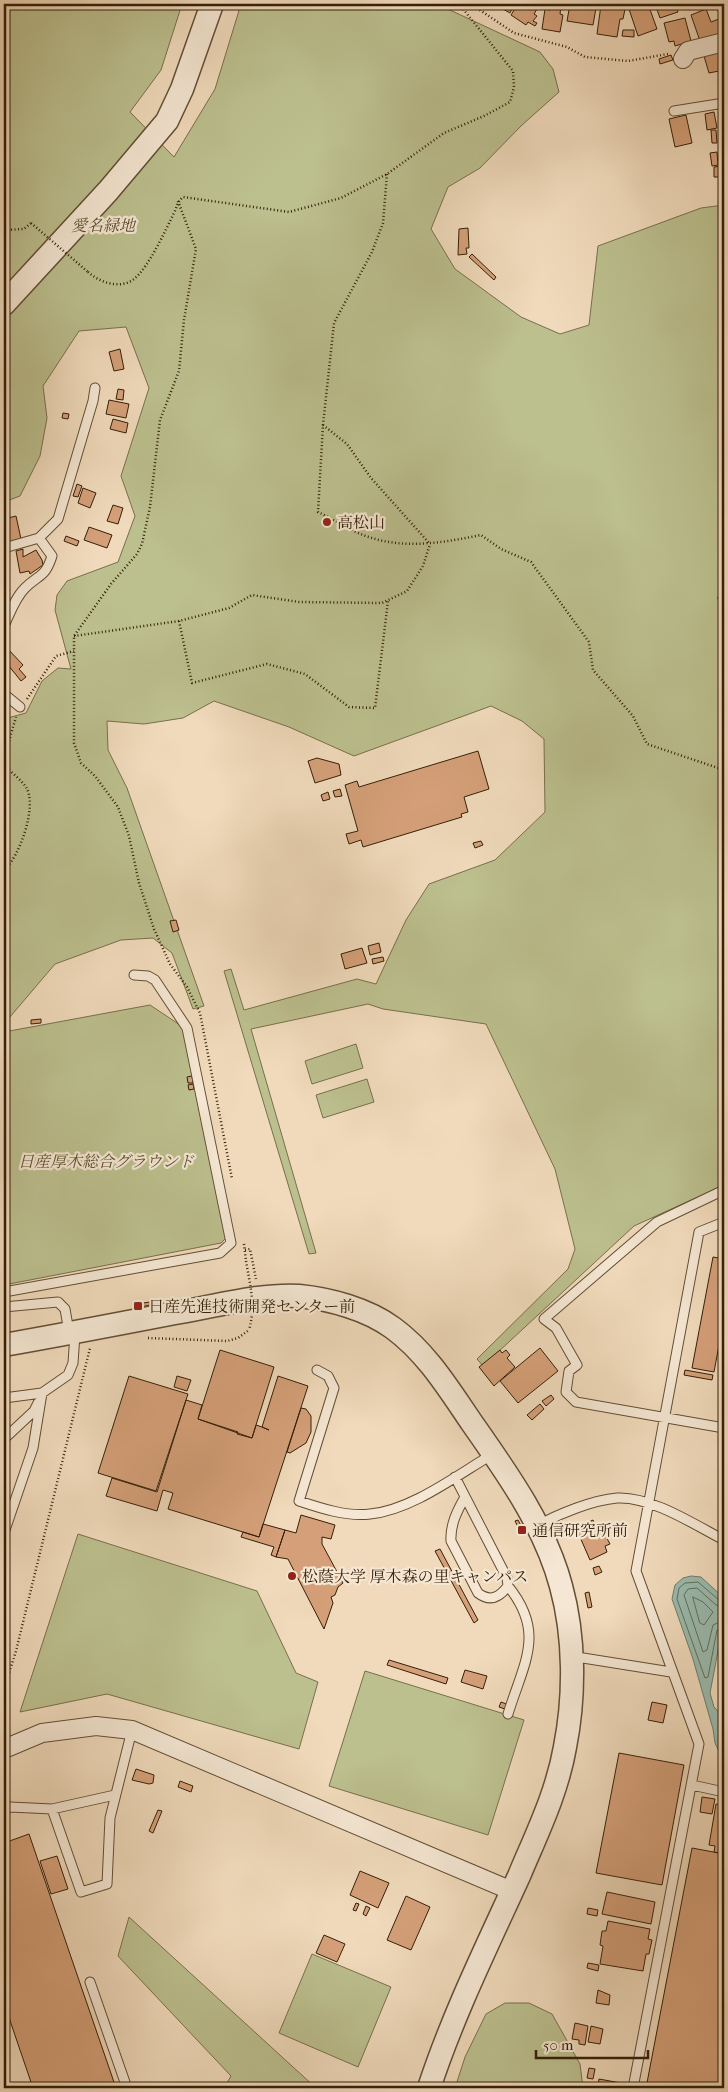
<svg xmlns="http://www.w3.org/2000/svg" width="728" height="2092" font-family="'IM FELL French Canon','Noto Serif JP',serif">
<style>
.green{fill:#bcbf8e;stroke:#786f4b}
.water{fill:#9abbae;stroke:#717d6c}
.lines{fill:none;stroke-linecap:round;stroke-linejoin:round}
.shore{stroke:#676d5b;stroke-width:1}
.building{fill:#d5a079;stroke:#341f08}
.service-casing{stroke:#634e35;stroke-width:11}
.minor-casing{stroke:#634e35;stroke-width:20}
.tertiary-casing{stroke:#634e35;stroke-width:25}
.path{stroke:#341f08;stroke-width:2.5;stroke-dasharray:1 2.5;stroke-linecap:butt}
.service{stroke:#f5e7d3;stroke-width:9}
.minor{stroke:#f5e7d3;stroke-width:18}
.tertiary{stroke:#f5e7d3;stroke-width:22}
.path-bridge{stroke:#341f08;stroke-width:2.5;stroke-dasharray:1 2.5;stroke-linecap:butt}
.poi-dot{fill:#8f2418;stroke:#f5e7d3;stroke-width:2}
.labels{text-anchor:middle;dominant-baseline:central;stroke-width:4.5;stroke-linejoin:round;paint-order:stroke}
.park-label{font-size:16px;font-style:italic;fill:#5d4f30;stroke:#f5e7d3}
.poi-label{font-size:16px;fill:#341f08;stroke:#f5e7d3;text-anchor:start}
</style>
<rect width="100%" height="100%" fill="#f0dabb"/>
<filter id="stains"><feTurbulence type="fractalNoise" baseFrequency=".004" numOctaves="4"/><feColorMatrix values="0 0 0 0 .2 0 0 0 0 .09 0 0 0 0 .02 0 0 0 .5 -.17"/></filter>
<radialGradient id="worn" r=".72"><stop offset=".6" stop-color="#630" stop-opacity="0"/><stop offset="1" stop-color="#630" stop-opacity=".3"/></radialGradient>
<!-- green -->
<path class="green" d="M4,4H182L161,70L130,112L174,157L215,89L241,4H447L450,10L540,52L553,69L559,92L522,125L480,168L448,187L431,229L455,269L521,317L560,334L589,325L598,246L701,208L724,205V591L717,598L724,607V1185L634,1226L483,1366L477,1359L568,1269L575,1249L555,1169L486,1024L383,1009L368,1004L251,1029L316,1253L309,1254L224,971L231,969L244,1010L357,979L376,984L406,920L429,884L495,860L545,812L544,739L522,721L491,706L354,756L289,727L214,701L183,718L144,724L107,721L108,750L127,788L204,1006L193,1009L172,953L153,938L121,940L55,964L4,1024V719L26,713L42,681L58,668L71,669L55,610L57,595L67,581L118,562L135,516L121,476L149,388L126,327L79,331L43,386L47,418L40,456L20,496L4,502Z
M150,1005L183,1027L228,1236L221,1243L4,1285V1032Z
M356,1044L363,1068L312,1084L305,1061Z
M367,1079L374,1102L323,1118L316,1095Z
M78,1534L257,1591L296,1673L318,1682L299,1749L107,1694L20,1712Z
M365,1671L524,1720L488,1835L329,1786Z
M129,1917L316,2088H224L231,2076L118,1956Z
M312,1954L391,1987L358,2067L279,2033Z
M505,2003H529L552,2014L580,2064L583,2088H455L465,2057L486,2014Z"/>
<!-- water -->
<path class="water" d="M691,1576L701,1577L724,1598V1619L710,1693L714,1707L724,1718V1762L715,1743L713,1729L693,1659L672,1599L675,1585L683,1578Z"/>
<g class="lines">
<!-- shore -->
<path class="shore" d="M693,1597L703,1602L713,1612L704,1625L700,1623Z
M724,1601L719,1600L698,1582L685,1583L679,1588L677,1599L705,1678L708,1677L717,1630L724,1626
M724,1607L716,1605L697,1588L688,1589L684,1595L703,1652L707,1650L713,1625L724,1620"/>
</g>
<!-- building -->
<path class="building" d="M494,4H514L510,13Z
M518,4L525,6L528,4L537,9L534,14L537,16L533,21L537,23L535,26L528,22L526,25L511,15Z
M551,4L561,5L560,14L563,15L560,32L542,29L545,9L550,10Z
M570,4L596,8L593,25L567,21Z
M643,4H648L657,29L638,36L629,9Z
M655,4H675L678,12L660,18Z
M686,4H705L689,10Z
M601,5L625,9L623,19H620L617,37L597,34Z
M724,5V28L717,8Z
M706,9L711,22L719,19L723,33L700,41L691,15Z
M685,18L691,41L675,46L674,41L669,42L664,23Z
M623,30H634V37L622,36Z
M724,51V67L718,68L719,71L709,73L704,56Z
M671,55L673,60L660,64L659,59Z
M714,112L717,128L707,130L705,114Z
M686,115L692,143L675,147L669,119Z
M711,130H716L717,143H712Z
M717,152L718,165L712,166L710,153Z
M722,166L723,177H714V167Z
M468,228L469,248H466L467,254L458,255L459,229Z
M472,254L496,277L494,280L469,257Z
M120,349L124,369L114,371L109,352Z
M118,389L124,390L123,400L116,399Z
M109,400L129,404L126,418L106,414Z
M63,413L69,414L68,419L62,418Z
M113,419L128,423L126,433L110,429Z
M77,484L82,486L78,497L73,496Z
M83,488L96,493L90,508L78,503Z
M113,505L123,508L118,524L107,521Z
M16,516L21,539L4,543V519Z
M89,527L112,535L107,548L84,540Z
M66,536L79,541L77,546L64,541Z
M23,549V557L36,550L42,560L43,565L30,574L29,571L20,573L16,551Z
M7,648L23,665L19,669L26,677L21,681L4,660V651Z
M478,751L489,789L464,797L468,812L461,814L462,817L363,847L361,840L349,844L346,834L358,831L345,785L357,781L359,787Z
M317,758L339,764L341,775L315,783L308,761Z
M340,789L342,796L335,797L333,791Z
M328,792L330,799L323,801L321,795Z
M481,841L483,845L475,848L473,843Z
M176,920L179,930L173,932L170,921Z
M379,943L381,952L370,955L368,946Z
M362,948L367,963L345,969L341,954Z
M383,957L384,961L373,964L372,959Z
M41,1019V1023L31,1024V1020Z
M192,1076L193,1083H188L187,1077Z
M193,1084L194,1089L189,1090L188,1085Z
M713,1257L724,1259V1318L714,1372L692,1368Z
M150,1302V1305L137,1308L136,1304Z
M540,1348L558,1371L518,1403L500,1381Z
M220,1350L274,1367L252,1438L198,1419Z
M500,1350L502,1353L506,1350L510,1355L507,1358L515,1367L494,1386L479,1367Z
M685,1370L713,1375L712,1380L684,1375Z
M129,1376L188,1394L156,1491L98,1473Z
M177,1376L191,1380L187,1391L174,1387Z
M278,1376L308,1386L259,1537L168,1509L173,1493L163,1490L157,1511L106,1496L112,1478L157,1492L186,1400L202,1405L198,1419L238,1432L237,1434L252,1438L256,1425L262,1427L269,1430L262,1427Z
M551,1395L554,1399L546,1406L542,1401Z
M540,1404L544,1409L532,1420L527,1415Z
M301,1408L306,1409L311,1416V1432L306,1443L290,1453L287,1452Z
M301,1515L335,1525L331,1539L322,1537V1544L343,1583L338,1587L335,1595L331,1597L333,1603L324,1629L288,1559L276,1557L285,1530L296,1533Z
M518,1520L524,1531L521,1533L515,1521Z
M593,1520L598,1532L603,1531L610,1544L605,1546L607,1552L590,1560L576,1528Z
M263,1524L285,1530L276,1557L271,1555L274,1547L241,1537L243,1532L259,1537Z
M440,1549L478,1620L474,1623L435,1551Z
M599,1566L602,1572L595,1575L593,1568Z
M589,1592L592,1607L588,1608L585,1593Z
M389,1660L448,1678L446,1684L387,1665Z
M465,1670L487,1676L483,1689L461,1682Z
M501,1702L509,1705L508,1710L499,1707Z
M652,1702L667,1705L663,1723L648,1720Z
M619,1753L684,1765L662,1885L596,1873Z
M136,1769L154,1775L153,1783L149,1784L132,1780Z
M180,1781L193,1786L191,1792L178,1787Z
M702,1797L715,1799L712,1814L700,1812Z
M716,1804L724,1805V1854L714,1852L715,1846L709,1845Z
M158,1810L162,1811L153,1833L149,1831Z
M29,1834L71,1957L116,2088H33L4,2003V1843Z
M692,1848L724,1854L723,2088H646Z
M57,1856L68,1889L51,1894L40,1861Z
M360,1871L389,1883L378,1908L350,1895Z
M607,1892L655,1902L651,1924L602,1914Z
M406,1896L430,1907L411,1950L387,1940Z
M356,1903L359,1904L356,1911L353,1910Z
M366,1906L370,1908L366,1916L363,1914Z
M588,1908L598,1910L597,1916L587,1914Z
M608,1921L650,1929L648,1939L652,1940L649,1954H646L643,1971L600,1964L603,1946L600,1945L602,1931H606Z
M324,1935L345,1944L337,1962L316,1953Z
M588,1963L599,1965L598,1971L587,1968Z
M598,1990L610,1995L609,2005L596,2003Z
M575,2023L588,2026L585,2045L579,2044V2040L572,2039Z
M591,2026L603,2029L600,2044L588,2042Z
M589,2068L595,2069L593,2079L587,2078Z
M599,2079L621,2083V2088L598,2085Z"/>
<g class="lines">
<defs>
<path id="service" d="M674,111L724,103
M4,548L39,538L58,519L93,401L95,388
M4,626C10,613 15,598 25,588C39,574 45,578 52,556L39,538
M4,694L20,707
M724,1190L657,1222L544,1319L556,1328L577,1365L569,1371L566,1392L576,1402L724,1428
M4,1292L220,1253L231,1243L187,1028L155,980L148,976L134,975
M4,1307L58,1302L65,1309L69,1332
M317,1370L328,1376L334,1388L299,1501C320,1508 347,1517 370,1514C412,1510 457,1475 493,1454
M4,1398L42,1393L68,1375L73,1363L75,1334
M4,1439L34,1411L38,1403
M455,1477L507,1578L508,1586C499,1598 490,1602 478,1593L451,1541C450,1525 457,1511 465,1497
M537,1526C558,1514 593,1500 617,1498C651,1496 695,1525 724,1540
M4,1533L33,1448L42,1393
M508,1586C546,1633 524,1662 508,1714
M572,1659L583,1658L671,1672
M692,1785L724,1792
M52,1809L81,1892L107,1884L110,1818L132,1730
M4,1810L10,1807L52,1809L115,1795
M90,1982L127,2088
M633,2088L699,1744L636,1571L699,1232L724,1222"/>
<path id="minor" d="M683,59L688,51L724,42
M4,1749L42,1733L96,1726L132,1730L512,1891"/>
<path id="tertiary" d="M4,304L108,191L167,121L182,89L212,4
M4,1345C61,1335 118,1324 175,1313C216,1306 258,1294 299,1296C330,1299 367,1309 393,1328C427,1353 448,1388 472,1423C507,1473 545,1526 561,1586C575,1637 575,1696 565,1747C557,1793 537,1833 519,1876C487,1946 453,2015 429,2088"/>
</defs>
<!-- service casing -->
<use href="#service" class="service-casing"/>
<!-- minor casing -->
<use href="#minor" class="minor-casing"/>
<!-- tertiary casing -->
<use href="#tertiary" class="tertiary-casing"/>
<!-- path -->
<path class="path" d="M471,4L514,33L567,47L585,57L628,61L668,54
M387,174L383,223L372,252L334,323L323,425L318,512C333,519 348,529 363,535C402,550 441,543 481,535L501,549L531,562L589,642L593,670L633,716L647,744L724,770
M178,201L196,249L184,320L179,371L160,420L150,507L142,544L137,554L111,584L74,636V743L81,763L95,776L118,807L129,836L139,883L154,929L170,964L187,987L200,1013L232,1179
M4,230L24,229L31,223
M88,272C99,282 120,290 134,279C149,267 165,231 174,213C177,207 177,202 183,197L289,212L341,198L387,174L444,133L484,116L510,102L514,87L513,71L459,4
M323,425L347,444L371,478L430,544
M179,621L192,683L267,664L305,674L349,707L375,708L388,601
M74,636L179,621L229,608L252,595L299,602L382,603L407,591L423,566L430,544
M27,699L56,656L74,651
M4,758L16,717
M4,765C11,772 20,779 26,787C38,806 19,858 4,870
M244,1244L246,1261
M245,1250L250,1249L256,1279
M148,1338L227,1341L238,1338L249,1330
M4,1689L16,1651L90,1348"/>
<!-- service -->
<use href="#service" class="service"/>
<!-- minor -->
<use href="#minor" class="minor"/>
<!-- tertiary -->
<use href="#tertiary" class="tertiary"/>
<!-- path-bridge -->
<path class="path-bridge" d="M31,223L88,272
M246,1261C250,1285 256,1306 249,1330"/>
</g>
<!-- markers -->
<g class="poi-dot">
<circle cx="327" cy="522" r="5"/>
<rect x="133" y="1301" width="10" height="10" rx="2.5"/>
<rect x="517" y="1525" width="10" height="10" rx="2.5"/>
<circle cx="292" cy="1576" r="5"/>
</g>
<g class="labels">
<!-- park labels -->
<g class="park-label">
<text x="103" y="225">愛名緑地</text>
<text x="106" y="1161">日産厚木総合グラウンド</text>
</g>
<!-- poi labels -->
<g class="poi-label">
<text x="337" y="522">高松山</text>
<text x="148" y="1306">日産先進技術開発センター前</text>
<text x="532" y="1530">通信研究所前</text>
<text x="302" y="1576">松蔭大学 厚木森の里キャンパス</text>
</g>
</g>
<!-- margin -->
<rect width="728" height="2092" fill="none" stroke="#f0dabb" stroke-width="20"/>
<rect x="5" y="5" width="718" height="2082" fill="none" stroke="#341f08" stroke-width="2.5"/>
<rect x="10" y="10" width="708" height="2072" fill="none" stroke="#341f08"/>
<!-- scale -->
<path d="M536 2050v8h112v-8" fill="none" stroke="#341f08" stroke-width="2.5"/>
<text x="543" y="2050" font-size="15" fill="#341f08" stroke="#f5e7d3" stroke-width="4" paint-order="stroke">50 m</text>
<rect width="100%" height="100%" filter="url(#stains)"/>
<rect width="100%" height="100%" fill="url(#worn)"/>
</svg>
